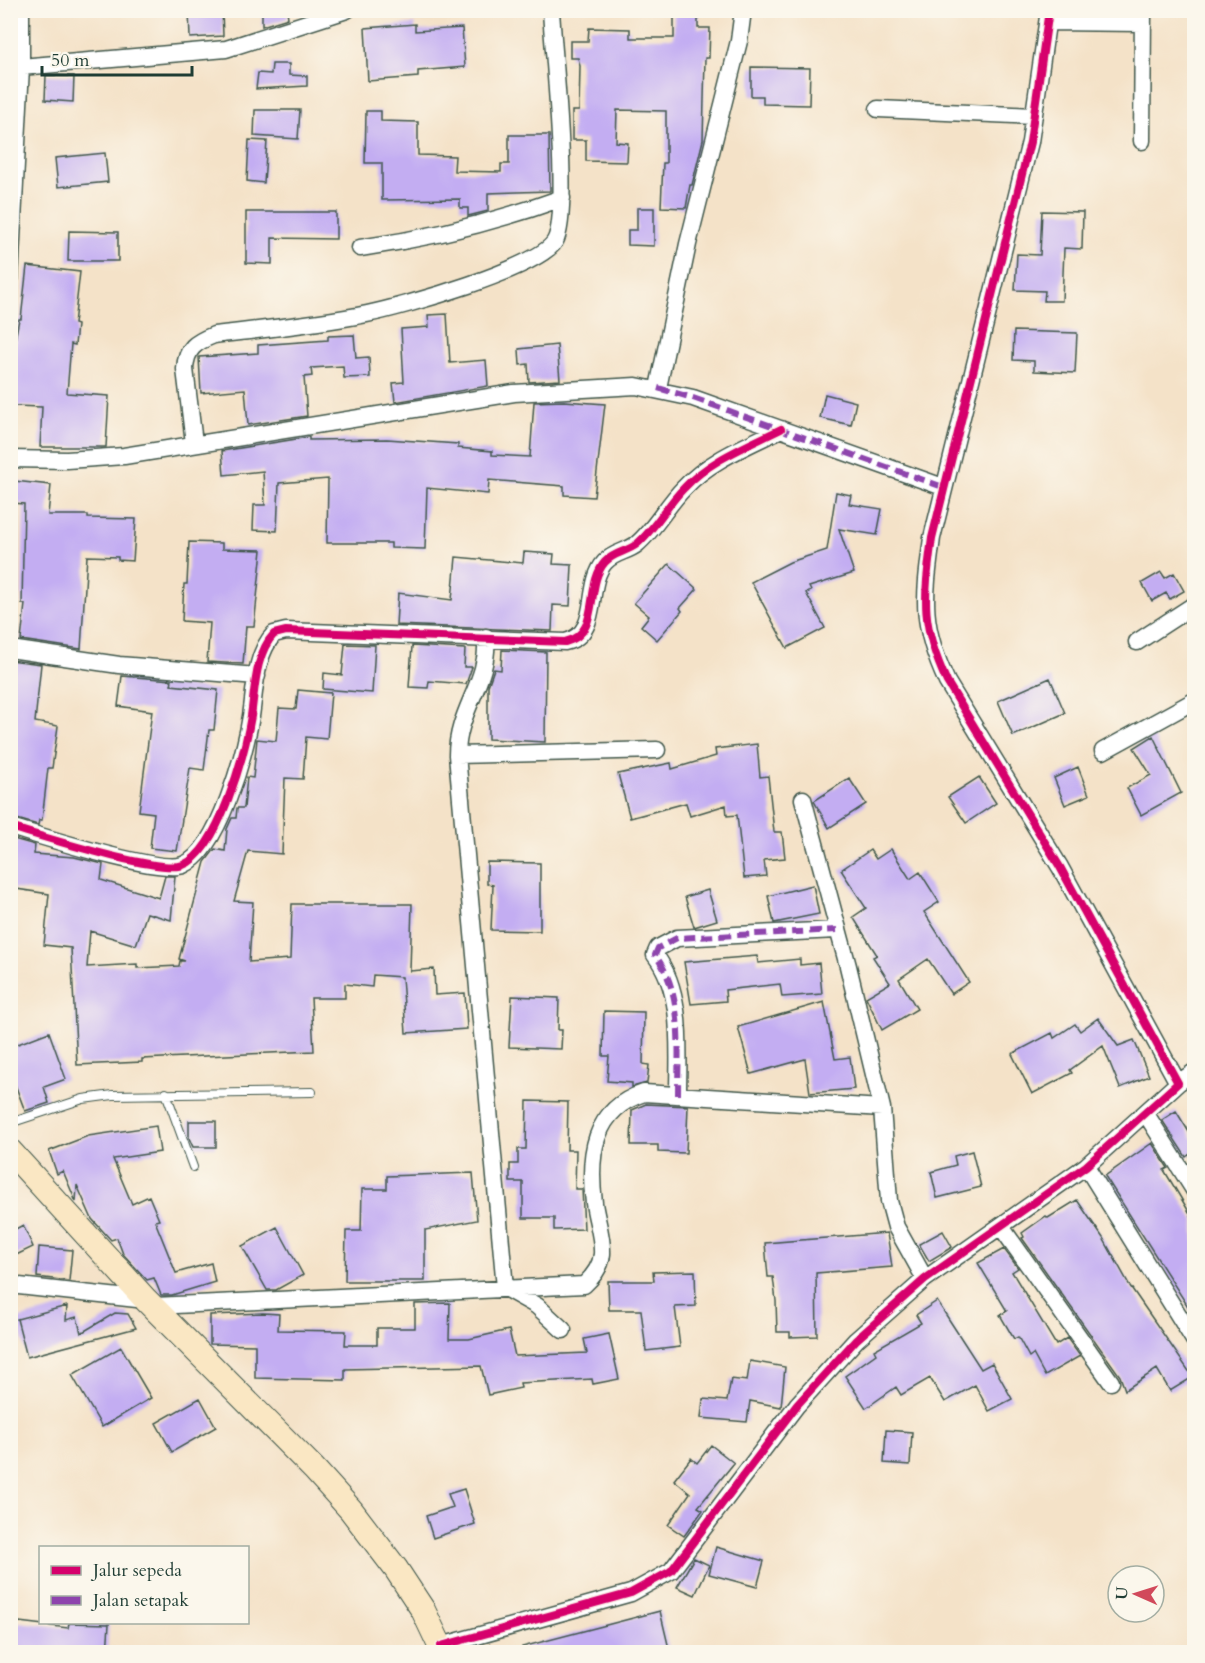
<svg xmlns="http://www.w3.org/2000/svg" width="1205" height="1663" font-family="Cardo,serif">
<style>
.building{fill:#c3adf2}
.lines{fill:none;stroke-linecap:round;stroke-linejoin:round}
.lane-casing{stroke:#3f564a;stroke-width:10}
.street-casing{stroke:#3f564a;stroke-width:19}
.secondary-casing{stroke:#3f564a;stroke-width:26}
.lane{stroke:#fff;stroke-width:8}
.street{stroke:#fff;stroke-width:16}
.secondary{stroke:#fae7c3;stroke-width:24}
.quiet{stroke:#8e44ad;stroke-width:6;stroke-dasharray:12 6;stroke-linecap:butt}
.cycleway-casing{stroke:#fbf7ec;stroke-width:11}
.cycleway{stroke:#d6006c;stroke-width:8}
</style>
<rect width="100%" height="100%" fill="#fbf7ec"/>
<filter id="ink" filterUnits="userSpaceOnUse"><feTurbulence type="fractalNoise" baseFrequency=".0167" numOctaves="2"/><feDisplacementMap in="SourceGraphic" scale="12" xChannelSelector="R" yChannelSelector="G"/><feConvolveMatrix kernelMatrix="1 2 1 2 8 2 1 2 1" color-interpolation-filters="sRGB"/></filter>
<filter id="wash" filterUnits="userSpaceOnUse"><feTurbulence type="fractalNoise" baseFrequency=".008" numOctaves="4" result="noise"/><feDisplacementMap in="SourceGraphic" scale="24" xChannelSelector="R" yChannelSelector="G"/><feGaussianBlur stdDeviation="1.35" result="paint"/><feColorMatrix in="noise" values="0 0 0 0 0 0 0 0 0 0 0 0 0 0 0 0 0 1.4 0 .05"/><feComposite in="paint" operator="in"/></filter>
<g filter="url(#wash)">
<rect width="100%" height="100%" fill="#f4e2c8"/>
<g id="blocks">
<!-- building -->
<path class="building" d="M189,10H222L223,36L190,38Z
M262,10H287L288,18L262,26Z
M674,10H698V28H710L709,58H705L703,140L692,185H690L686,208L661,207L663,163H666V111L617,110L616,142L628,143L627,162L586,161V140H572V111H579L580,66L578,58H570V41H588L589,28L630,29V38H674Z
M415,24V31L462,28L465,67L418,71V77L368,81L365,28Z
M272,64H289V75L307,76V86L256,89L258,73L271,74Z
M751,67L810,68L809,105L763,104V96H751Z
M46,75L74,76L73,102L45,100Z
M255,110H300L298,139L254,136Z
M366,111H381V121L418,122V155L455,156L454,171L501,172V164H509V135H549L550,191L488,193V211L468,216V208H460V199L382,200V163H365Z
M249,140L267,141L264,183L247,181Z
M105,153L108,182L58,187L55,158Z
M637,208H654V246L628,245V230H637Z
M1042,211L1083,212L1082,249L1064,248L1062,301H1044L1045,291L1015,290L1017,254L1040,255Z
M246,212H336V239L272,238V264L246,263Z
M69,231L118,232V261H68Z
M27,266L80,272L74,324L77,325L75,345L71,344L67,393L109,396L106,447H40L42,407L14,406V345L19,319H21Z
M447,314L450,363L486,360L488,386L395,402L393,383L404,382L401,329L429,327L428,315Z
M1014,331L1077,333L1075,373L1034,371V361L1013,360Z
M354,335L356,358L369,357L370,377L344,378L343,366L311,368L312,376L304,377L307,416L248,425L245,389L201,393L199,357L258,353V345L328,340V336Z
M557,345L560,380L529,382L528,364L520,365L519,349Z
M825,394L856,402L851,425L820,418Z
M564,401L605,404L594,497L564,495V486L489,480L488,494L427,488L425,549L391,548V543H327L328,479L279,483L277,531L253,530L254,505H265L263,471L224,475L222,451L309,437V440L387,439L458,444V448L492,451V455L530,457L534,402Z
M14,481L51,485L48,515H88V518L136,519L133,561L118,560V557L87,556L81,649L21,640L25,604H22L24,504L12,503Z
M836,492L851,495L849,504L882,509L877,535L839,529L854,573L809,587L811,591L806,593L825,628L787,648L751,582L790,562L827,550Z
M189,542L222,543V549L262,550L254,626H246L243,664L207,662L210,623L182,621L184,584H187Z
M524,552L554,554L553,564L572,565L570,606L553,605L552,631L396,625L398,593L452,600L456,557L523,563Z
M669,564L697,589L680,608L682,611L657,640L641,626L649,616L634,603Z
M1161,572L1165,578L1174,573L1184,591L1170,599L1166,593L1152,601L1142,583Z
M345,644L375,645L372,693L323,689L324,673L342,675Z
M412,646L465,649L464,667H472L466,684L429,681L428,688L409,687Z
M502,650L546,652L545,742L488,739V686L494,669L501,670Z
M10,660L41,664L35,722L58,726L52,768H48L42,820H39L38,825L10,817Z
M122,676L172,680L171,685L218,690L214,730H209L204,770L190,768L177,851L150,848L154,813L139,811L152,711L118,706Z
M1050,678L1065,713L1013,736L998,701Z
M298,690L331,693L327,739L306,737L303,779L285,778L282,854L248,851L234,901L253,902L249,962L290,959L292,904H412L410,971L434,969L435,995L465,993L467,1029L406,1033L402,977L373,975L372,987L345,984V998H311L314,1051L142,1059V1062L77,1065L71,948L44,945L49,894L10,888V838L35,845L34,854L74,857L103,864L101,880L159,898L165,876H175L171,920L147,913L136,945L90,931L87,967L137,964V968L179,966L180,961H185L179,959L205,862L215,849L225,851L227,829L232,818H236L237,808H244L247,777L253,778L257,739L276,741L279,708L296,709Z
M1153,736L1181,793L1141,815L1127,788L1151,775L1134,748Z
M757,744L760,777L768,776L774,832H782L785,858L764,860L766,876L744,878L737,815L727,816L726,805L690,816L686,803L630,818L618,774L671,763L672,769L716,756L715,749Z
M1078,767L1089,795L1065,805L1054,778Z
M979,777L996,803L966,823L948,797Z
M849,778L866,804L829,828L814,801Z
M891,849L910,879L920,872L939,902L924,912L969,982L951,994L928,959L899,979L917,1009L882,1030L866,997L890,983L873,957L877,955L853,917L866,908L841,870L870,850L876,859Z
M487,862L540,863V931L491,930L493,885L487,884Z
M813,885L819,914L774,923L768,896Z
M708,890L717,920L694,927L685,897Z
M757,956L758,963L800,959V965L819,963L822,994L782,997L780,984L725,990L726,1001L691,1004L684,962Z
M512,996L559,998L558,1030H562L561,1049L509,1047Z
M824,1002L835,1059L850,1057L854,1089L810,1093L805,1059L751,1074L738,1027Z
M604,1011L644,1012L643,1064L649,1065L647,1083L632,1087V1083L607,1081L609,1056H603Z
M1098,1018L1118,1046L1134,1040L1149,1076L1120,1088L1103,1046L1070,1070L1072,1073L1032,1094L1012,1054L1052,1033L1054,1038L1075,1024L1080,1031Z
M49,1032L66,1079L44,1087L49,1103L25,1111L10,1071V1047Z
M527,1101L568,1102L567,1150H576L575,1189H582L584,1229L554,1230V1218H523V1182H510V1164H518V1149H526Z
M646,1104L688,1106L686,1153L658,1152V1145H631L632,1110Z
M1176,1111L1194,1140V1151L1186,1157L1162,1120Z
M189,1121H216V1147H193L189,1138Z
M156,1126L160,1152L113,1159L132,1204L149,1196L159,1220L155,1221L176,1273L211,1263L215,1282L172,1295H161L154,1278L147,1280L123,1254L117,1238L111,1240L92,1219L77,1185L76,1202L63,1171L57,1174L49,1151L88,1136Z
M1152,1143L1168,1168L1164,1170L1194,1220V1316L1105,1176Z
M972,1151L981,1187L937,1198L931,1172L956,1165L954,1156Z
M473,1173L477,1220L425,1230V1281H345L346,1231H361L362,1189H387V1176Z
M1077,1200L1103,1238L1130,1286L1193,1377L1170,1391L1157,1369L1125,1390L1120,1376L1022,1238L1024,1237L1022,1233L1046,1216L1048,1218Z
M23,1225L33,1247L10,1258V1232Z
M277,1227L303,1275L276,1290H267L242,1246Z
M943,1231L952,1247L929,1261L919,1244Z
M887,1233L892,1267L816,1273L817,1336L790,1337V1332H777L776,1301L773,1277H768L765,1243Z
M39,1247L72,1250L69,1281L37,1277Z
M1004,1249L1018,1268L1012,1272L1056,1345L1067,1338L1080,1356L1045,1376L1033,1354L1029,1357L1018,1337L1014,1339L1000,1315L1007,1311L978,1263Z
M695,1271L696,1306L675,1307L680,1347L646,1351L641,1310H609L608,1281H654L653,1272Z
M937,1301L981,1369L992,1363L1012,1399L989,1411L975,1385L945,1402L930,1378L901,1395L896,1387L866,1408L845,1376L876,1354L874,1350L921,1323L916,1315Z
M450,1303L449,1339H469L509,1330L515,1356L587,1353L584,1339L609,1334L619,1379L593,1384L592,1379L520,1383L521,1388L488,1395L481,1366L345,1369V1380L255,1378V1345L210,1344V1315L263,1313L279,1314L278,1330L346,1331L345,1345H377V1328H415V1304Z
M67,1306L66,1320L77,1317L81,1333L115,1313L128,1314L136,1328L27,1357L17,1319Z
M121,1347L151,1398L102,1427L72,1375Z
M750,1361L785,1367L781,1407L750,1401L747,1422L701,1418L703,1399L727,1401L731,1379L747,1381Z
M200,1398L216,1427L172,1452L156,1423Z
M886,1430L912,1432L910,1465L884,1463Z
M711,1445L734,1463L698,1507L703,1510L684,1536L668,1525L690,1493L674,1480L691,1458L697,1463Z
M464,1489L475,1524L433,1538L426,1516L453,1507L448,1494Z
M716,1547L764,1561L757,1587L709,1574Z
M694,1558L709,1565L695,1595L677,1587Z
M660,1611L670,1653H522V1647Z
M19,1622L68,1628L69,1623L109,1624L107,1653H10V1623L18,1624Z"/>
</g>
</g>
<g filter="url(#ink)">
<use href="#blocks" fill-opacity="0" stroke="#3f564a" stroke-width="1.5"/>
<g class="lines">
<defs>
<path id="lane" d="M166,1093L193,1167
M10,1123L83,1099L113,1095L312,1092"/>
<path id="street" d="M1048,22L1143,23
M21,67L226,49L347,10
M878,109L1034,116
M1142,141L1143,10
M360,248C430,238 496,222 562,198
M10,279L21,67V10
M658,388L688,244L739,41L743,10
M194,443L185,369C186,348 196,342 214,335C265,329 317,324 367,314C402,307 540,268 555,241C571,213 553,52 551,10
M10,459L67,460L124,456L514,393L636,386L693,398L943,487
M486,637C490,681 457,710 457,755L505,1288L537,1306L563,1330
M1137,642L1194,605
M10,649L119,665L257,676
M1103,751L1194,701
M457,755L657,750
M803,799L848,966L882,1108L889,1201L896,1227L925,1279
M10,827C41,836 159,874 183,865C219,851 245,752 251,716C255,690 255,654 274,634L286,631L565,642C602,634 584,585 605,562C614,552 627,552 637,544C655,529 667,505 684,488C710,460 747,446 781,429
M1178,1083L1194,1072
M678,1095C678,1051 684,992 655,955L658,948L677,938L837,930
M1146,1114L1194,1190
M1086,1166L1194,1340
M1002,1228L1111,1382
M10,1285L146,1300
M155,1306L584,1285C594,1276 601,1267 602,1254C603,1237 596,1219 594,1203C588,1156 593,1109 644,1093L882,1108
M441,1646L631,1593L671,1571L797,1405L856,1340L925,1279L1086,1166L1178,1083L1060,867L947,682C920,624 924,599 932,538L1030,142L1049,10"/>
<path id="secondary" d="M10,1151L146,1300L314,1469L351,1510L396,1569L423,1610L443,1652"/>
</defs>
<!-- lane casing -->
<use href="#lane" class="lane-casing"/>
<!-- street casing -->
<use href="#street" class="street-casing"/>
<!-- secondary casing -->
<use href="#secondary" class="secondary-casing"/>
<!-- lane -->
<use href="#lane" class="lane"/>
<!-- street -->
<use href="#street" class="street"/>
<!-- secondary -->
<use href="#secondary" class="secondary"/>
<!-- quiet -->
<path class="quiet" d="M658,388L693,398L943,487
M678,1095C678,1051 684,992 655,955L658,948L677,938L837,930"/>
<defs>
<path id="cycleway" d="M10,827C41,836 159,874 183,865C219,851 245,752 251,716C255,690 255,654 274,634L286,631L565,642C602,634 584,585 605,562C614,552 627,552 637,544C655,529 667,505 684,488C710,460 747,446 781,429
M441,1646L631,1593L671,1571L797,1405L856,1340L925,1279L1086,1166L1178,1083L1060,867L947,682C920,624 924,599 932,538L1030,142L1049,10"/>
</defs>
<!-- cycleway casing -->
<use href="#cycleway" class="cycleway-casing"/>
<!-- cycleway -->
<use href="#cycleway" class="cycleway"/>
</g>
</g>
<!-- margin -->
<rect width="1205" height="1663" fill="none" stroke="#fbf7ec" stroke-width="36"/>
<!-- legend -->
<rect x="39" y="1546" width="210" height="78" fill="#fbf7ec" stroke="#a3ada2" stroke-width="1.5"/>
<rect x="51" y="1566" width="30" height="9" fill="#d6006c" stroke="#a3ada2" stroke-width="1.5"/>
<text x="93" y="1576" font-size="18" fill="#1f3d34">Jalur sepeda</text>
<rect x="51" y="1596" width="30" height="9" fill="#8e44ad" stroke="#a3ada2" stroke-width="1.5"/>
<text x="93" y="1606" font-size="18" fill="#1f3d34">Jalan setapak</text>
<!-- north arrow -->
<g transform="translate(1136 1594) rotate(273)"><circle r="28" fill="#fbf7ec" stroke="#a3ada2" stroke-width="1.5"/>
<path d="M0-4.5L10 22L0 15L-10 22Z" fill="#d1495b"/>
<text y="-9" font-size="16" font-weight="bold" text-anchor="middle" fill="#1f3d34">U</text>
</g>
<!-- scale -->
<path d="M42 66v9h150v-9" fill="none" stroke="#1f3d34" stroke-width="3"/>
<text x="51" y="66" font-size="18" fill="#1f3d34" stroke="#fbf7ec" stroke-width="4.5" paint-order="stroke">50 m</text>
</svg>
